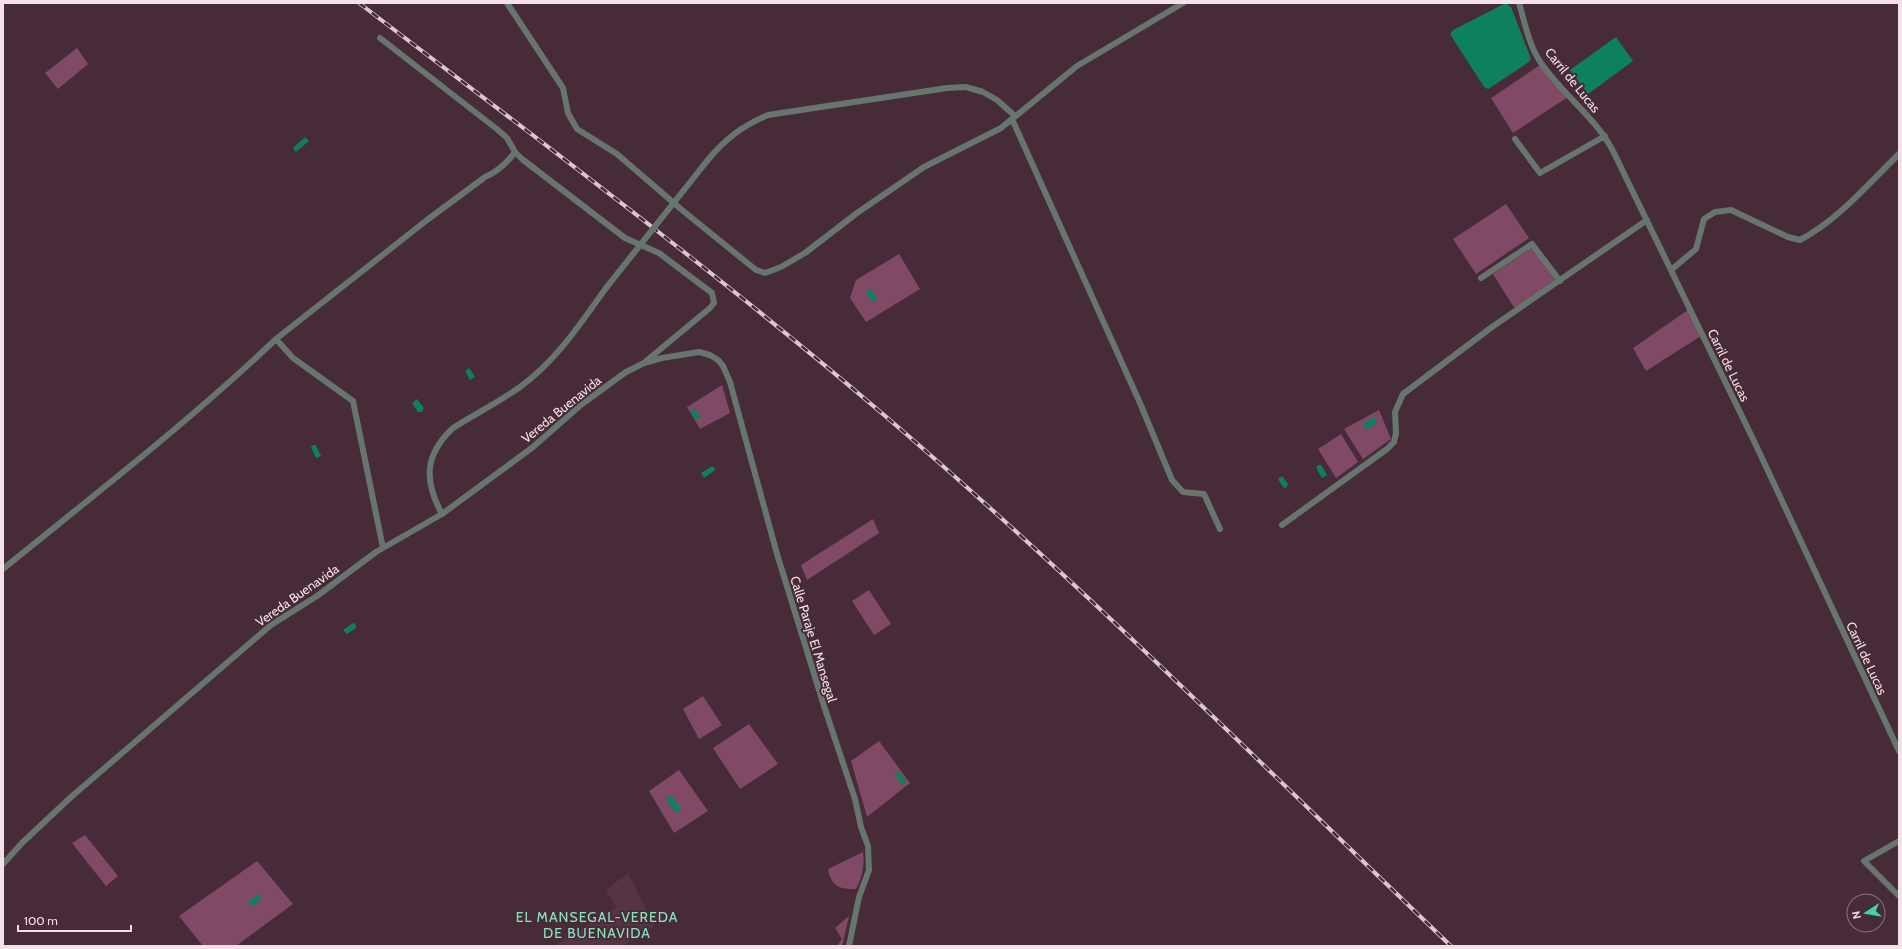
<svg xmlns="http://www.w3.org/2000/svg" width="1902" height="949" font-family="Cabin,sans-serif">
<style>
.built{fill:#573445}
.green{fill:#804a66}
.water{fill:#0d805e}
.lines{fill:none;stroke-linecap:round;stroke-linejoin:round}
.minor{stroke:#66756e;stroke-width:6}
.rail-casing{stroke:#dcc7d1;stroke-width:4}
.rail{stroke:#482b39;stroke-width:2.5;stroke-dasharray:8;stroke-linecap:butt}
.minor-bridge{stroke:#66756e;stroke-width:6}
.labels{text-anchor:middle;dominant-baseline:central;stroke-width:4;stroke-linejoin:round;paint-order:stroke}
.street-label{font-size:13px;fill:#f4e0e9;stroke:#482b39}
.neighbourhood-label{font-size:14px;letter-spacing:1px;fill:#8ae2be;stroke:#482b39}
</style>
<rect width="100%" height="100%" fill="#482b39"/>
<!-- built -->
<path class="built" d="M628,873L654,926L623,946H554L617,907L606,890Z"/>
<!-- green -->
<path class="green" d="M77,48L88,64L58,89L45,73Z
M1540,65L1568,97L1513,133L1491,98Z
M1506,204L1529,238L1476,274L1453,239Z
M1533,247L1556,279L1515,309L1493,274Z
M899,254L920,289L866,322L850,298L856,280Z
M1688,310L1701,336L1646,371L1633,348Z
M722,385L730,413L700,429L687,407Z
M1379,410L1391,439L1363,459L1344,429Z
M1341,434L1358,462L1336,478L1318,449Z
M873,519L879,533L807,580L801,565Z
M869,590L891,624L874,635L852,601Z
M703,696L722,725L699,739L683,709Z
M749,724L778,764L740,789L713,748Z
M879,741L910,783L867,817L851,761Z
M679,770L708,811L674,833L649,791Z
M85,835L118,876L106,886L72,843Z
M863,852C865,865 862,877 856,889C840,890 831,886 828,869Z
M257,861L293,904L236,946H203L179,916Z
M849,916L842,946H837L842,939L835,928Z"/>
<!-- water -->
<path class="water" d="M1504,4H1507L1511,7L1531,59L1529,62L1488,89L1484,87L1450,34L1453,30Z
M1616,37L1633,61L1588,94L1570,70Z
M305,137L309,141L296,152L293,148Z
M871,289L877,299L875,302H872L866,292Z
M469,368L475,377L470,380L465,371Z
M417,399L424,408L422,412H418L412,403Z
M695,408L697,413L702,416L696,420L690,411Z
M1374,417L1377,423L1367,429L1364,428V424Z
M313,445H316L321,456L316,458L311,447Z
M1318,465H1321L1327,475L1322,478L1316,468Z
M711,467H714L715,470L704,478L701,473Z
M1282,476L1288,484L1286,488L1283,487L1278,479Z
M353,623L356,625V628L347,634L343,630Z
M899,772L906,781L905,784H902L895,775Z
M671,795L681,809L676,813L666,799Z
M258,894L262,898L252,907L248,903Z"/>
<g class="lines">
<!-- minor -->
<path class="minor" d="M507,3L563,88L568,113L577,129L617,154L682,210L756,270L765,273L781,267L805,253L857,213L924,167L1001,128L1077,66L1183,3
M1519,3C1525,23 1529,46 1541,63C1563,95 1596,118 1613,151L1754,441L1899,751
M1012,119L1140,403L1172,480L1183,492L1204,494L1220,529
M1515,139L1540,173L1605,136
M515,152L522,159L625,238L659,253L712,293L714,303L710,308L645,362
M707,161C725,139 742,126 768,115L947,88L966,87L983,92L997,100L1015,116
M1671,270L1696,249L1704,219L1715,212L1731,210L1788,237L1800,240C1839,219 1868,184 1899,154
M1481,278L1532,244L1560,281
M276,339L427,220L485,177C497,172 507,163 515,152L507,138L498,130L380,38
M442,514C424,481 424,455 453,428C475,414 499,402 520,387C556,361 581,323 606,288
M1282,525L1387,449L1394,442L1396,433L1395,412L1403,394L1492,327L1647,220
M3,569C95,494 190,421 276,339L293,358L353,401L383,548
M1899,841L1864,861L1899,896
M3,864L22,843L71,797L271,625L317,596L376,552L442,514L533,447L582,404L626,372L644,363L662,358L699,352L710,355L718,360L723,366L730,382L777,554L824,706L855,799L861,827L868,846L869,870L859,897L849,946"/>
<defs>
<path id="rail" d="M359,3C536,138 715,271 884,415C1081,583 1264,767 1451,946"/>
</defs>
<!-- rail casing -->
<use href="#rail" class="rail-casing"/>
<!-- rail -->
<use href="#rail" class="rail"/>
<!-- minor-bridge -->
<path class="minor-bridge" d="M606,288L707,161"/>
</g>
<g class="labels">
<!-- street labels -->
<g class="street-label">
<text transform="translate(1573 80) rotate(51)">Carril de Lucas</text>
<text transform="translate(1729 365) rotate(64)">Carril de Lucas</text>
<text transform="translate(561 409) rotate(-39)">Vereda Buenavida</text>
<text transform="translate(297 595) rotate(-35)">Vereda Buenavida</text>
<text transform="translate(814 639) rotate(73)">Calle Paraje El Mansegal</text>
<text transform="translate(1867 658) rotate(65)">Carril de Lucas</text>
</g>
<!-- neighbourhood labels -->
<g class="neighbourhood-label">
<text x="597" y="917">EL MANSEGAL-VEREDA<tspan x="597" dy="16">DE BUENAVIDA</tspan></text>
</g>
</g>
<!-- border -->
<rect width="1902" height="949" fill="none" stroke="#f4e0e9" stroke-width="8"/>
<!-- north arrow -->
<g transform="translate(1866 913) rotate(258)"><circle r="19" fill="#482b39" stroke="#8d737f"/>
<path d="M0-3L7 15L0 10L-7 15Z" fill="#3ed4a3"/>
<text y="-6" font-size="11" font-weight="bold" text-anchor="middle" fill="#f4e0e9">N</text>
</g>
<!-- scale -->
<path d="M18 925v6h113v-6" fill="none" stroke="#f4e0e9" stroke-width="2"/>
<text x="24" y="925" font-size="12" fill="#f4e0e9" stroke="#482b39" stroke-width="3" paint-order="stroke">100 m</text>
</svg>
